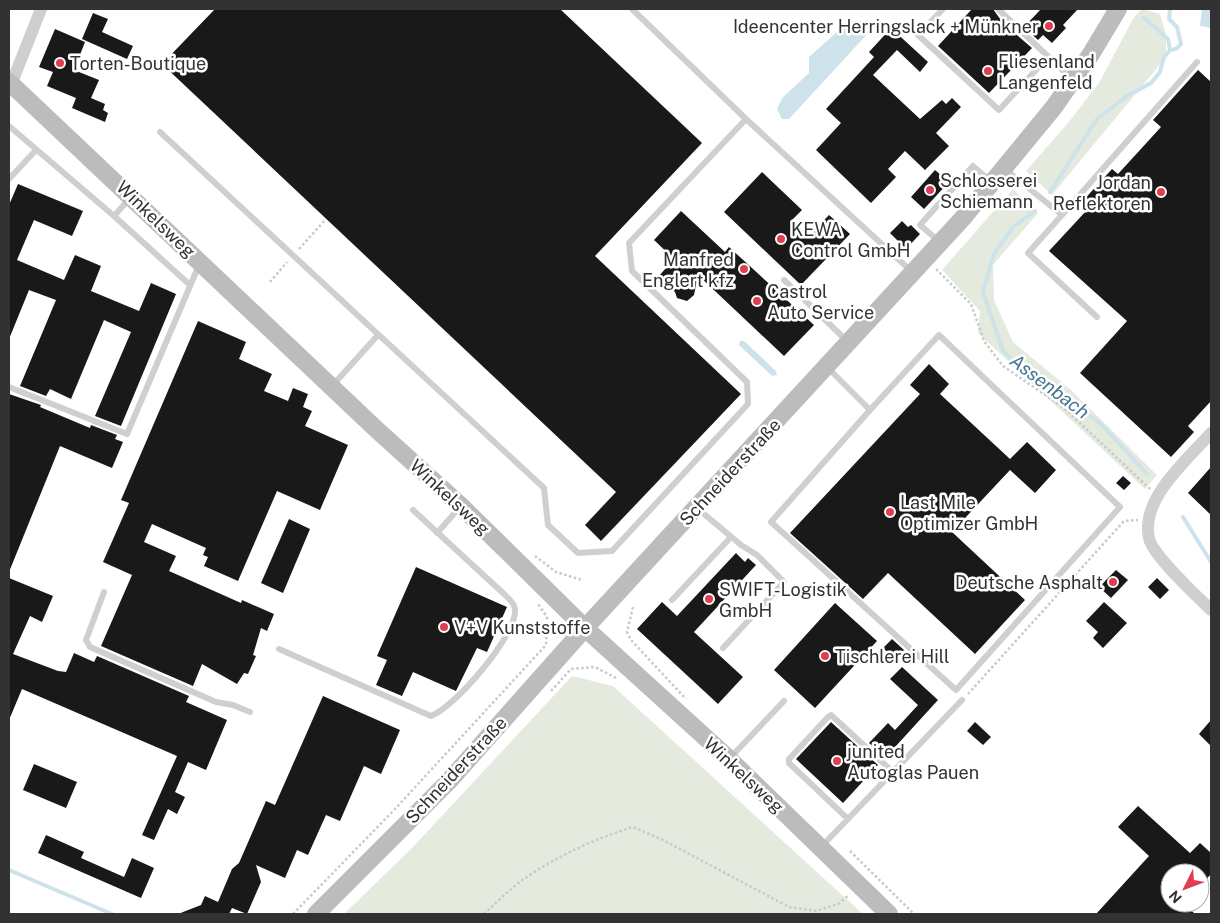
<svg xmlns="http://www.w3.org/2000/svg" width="1220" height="923" font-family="'Public Sans',sans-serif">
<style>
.green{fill:#e5eade}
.water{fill:#cee2ec}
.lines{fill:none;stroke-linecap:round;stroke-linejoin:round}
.stream{stroke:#cee2ec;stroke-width:4}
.building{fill:#191919}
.path{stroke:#c9c9c9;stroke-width:2.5;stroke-dasharray:2.5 2.5;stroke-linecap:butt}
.lane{stroke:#cfcfcf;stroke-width:6}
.street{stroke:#cfcfcf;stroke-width:12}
.secondary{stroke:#bcbcbc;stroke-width:18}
.poi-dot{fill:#df3d50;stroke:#fff;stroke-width:2}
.labels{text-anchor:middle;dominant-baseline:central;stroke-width:5;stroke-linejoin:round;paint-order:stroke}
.poi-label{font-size:18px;fill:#323232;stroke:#fff;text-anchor:start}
.street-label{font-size:18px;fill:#323232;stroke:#fff}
.water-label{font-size:19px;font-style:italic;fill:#417692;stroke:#fff}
</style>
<rect width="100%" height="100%" fill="#fff"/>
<!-- green -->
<path class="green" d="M1142,9L1160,14L1166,35V57L1052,195L1026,171L1068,123L1099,83L1134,17Z
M1013,189L1038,213L993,265L994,300L1013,342L1072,391L1157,475L1145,489L978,333L980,311L942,270Z
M572,676L613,686L863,914H344L412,848Z"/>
<!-- water -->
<path class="water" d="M1202,9H1211V28L1200,26Z
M849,21H868L870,31L789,119H782L777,109L782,98L809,73V57Z
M740,341H744L776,371L777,375L772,376L739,345Z"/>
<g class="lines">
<!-- stream -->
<path class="stream" d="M1170,9L1169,19L1177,27L1181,44L1176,49L1170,50
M1050,192L1097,119L1127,96L1151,83L1160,72L1164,57L1170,50L1168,39L1144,18
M1035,211L1013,227L994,254L983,292L1003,351L1022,369L1055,389L1102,425L1147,474
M1183,517L1211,562
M9,870L112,914"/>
</g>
<!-- building -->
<path class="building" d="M215,9H560L702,143L595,256L741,394L601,541L585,525L616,492L162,64Z
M972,9H993L1003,23L1032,48L989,93L938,46Z
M1041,9H1078L1063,25L1066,28L1052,43L1043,35L1038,40L1024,27Z
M93,13L108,19L102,32L133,46L127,59L82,39Z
M891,28L928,62L920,72L897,50L873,75L920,119L942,100L946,104L952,98L961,107L936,133L949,146L925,170L905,151L888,169L896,177L871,203L816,150L841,123L826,109L874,57L869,52Z
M55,29L85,42L74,70L99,80L91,98L105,104L103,110L108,113L105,122L72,108L76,98L47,86L53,72L39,67Z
M1198,70L1211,82V401L1188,426L1194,432L1171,457L1080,373L1127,321L1049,251L1087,210L1080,204L1112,169L1118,174L1161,127L1153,120Z
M935,170L949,182L924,209L911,197Z
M762,172L802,210L790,222L807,238L829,215L850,234L801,285L724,212Z
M18,184L83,211L72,236L34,220L17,260L64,280L75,255L101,266L91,291L139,311L151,283L176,294L121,426L95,416L131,332L104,320L71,399L50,389L46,396L20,386L56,300L29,290L9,339V205Z
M681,211L725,252L729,247L814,325L784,356L698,275L694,295L687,301L677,298L675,292L658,277L674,259L654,240Z
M902,221L908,227L911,225L920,234L906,249L890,233Z
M198,321L246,342L239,359L272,374L264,391L288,401L293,388L308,394L303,407L312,411L305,426L348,445L320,510L277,491L238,581L204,566L208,557L203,555L206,548L152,524L144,542L176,556L169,571L241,603L242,600L274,614L267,631L261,628L253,655L256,656L248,674L244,673L237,684L202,664L193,686L101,646L132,575L103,562L129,503L121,500Z
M929,364L949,384L940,394L1010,459L1027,442L1056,470L1035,493L1010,470L952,532L1025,600L975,654L888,573L863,599L790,533L920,394L910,385Z
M9,394L41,405L40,407L90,428L91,425L117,435L115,439L123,442L112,468L60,446L9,572Z
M1211,467V515L1188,493Z
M1123,476L1131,483L1124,490L1116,483Z
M289,519L310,529L283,593L261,583Z
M736,553L745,562L748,558L756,565L694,632L743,677L718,704L637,629L662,602L677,616Z
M416,567L507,607L487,652L477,648L456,691L413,672L402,696L376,685L387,660L377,656Z
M1116,570L1128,580L1111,598L1099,587Z
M9,578L53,596L42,622L30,616L13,654L58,671L66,672L74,653L94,662L97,656L189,696L186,702L227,720L206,770L188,762L175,792L185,797L177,814L168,809L154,840L142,835L177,756L22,689L9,720Z
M1157,578L1169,590L1160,599L1148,587Z
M1104,602L1127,623L1103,648L1093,638L1098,632L1086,621Z
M835,603L877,641L815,708L774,670Z
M892,639L904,650L895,659L883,648Z
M902,667L938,700L885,758L869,743L888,723L895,730L918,705L890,679Z
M323,696L400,730L381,774L364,766L340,821L326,815L308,855L297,850L285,878L256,865L261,882L247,914L232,908L229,914H178L201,905L205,896L218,902L232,869L239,863L266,801L275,805Z
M1211,720V746L1199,734Z
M831,722L878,765L843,803L796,759Z
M975,722L991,737L983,745L967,731Z
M34,764L77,782L66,808L23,790Z
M1138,806L1190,853L1200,843L1211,853V874L1200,886V873H1170V903H1183L1195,914H1096L1149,856L1118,827Z
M46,835L84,852L81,858L124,877L132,858L154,868L141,898L38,853Z"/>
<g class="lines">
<!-- path -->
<path class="path" d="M299,249L326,219
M936,269L971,304L984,341L1003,366L1064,408L1150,489
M270,282L287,262
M535,556L556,572L582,580
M633,607L627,632L631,640L686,699
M551,691L571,669L595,667L618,679
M968,694L1124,521L1138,520
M850,851L914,914
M293,914L395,809L546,645L547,617L538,604
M484,914C496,903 508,891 521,881C555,857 594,839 633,827L663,840L789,907L816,911L838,904L849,895"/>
<!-- lane -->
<path class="lane" d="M943,9L918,35L999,110L1048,57
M998,9L1072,79
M746,119L911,271
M9,126L114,216
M160,132L544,488L548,525L578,553L612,551L748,404L747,382L632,271L629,243L746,119L632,9
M1005,169L1062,215L1197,62
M9,179L36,150
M130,198L114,216L190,285
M1062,215L1028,253L1097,317
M940,242L920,225L973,166L990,181
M784,280L847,341
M827,367L870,410L771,522L956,690L1120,507L939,335L870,410
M332,386L378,335
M9,387L127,434L199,265
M698,509L741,545L757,555L784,582L723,648
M437,533L460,507
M104,592L86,640L90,647L216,702L233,705L250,712
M672,600L731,537
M279,649L431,716C455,707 518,634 515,609C514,602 508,598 504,594L413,510
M730,758L784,701
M848,819L789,763V759L828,717L831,715L893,772
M822,846L962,700"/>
<!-- street -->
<path class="street" d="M9,90L41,9
M1211,433C1188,459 1140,499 1149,538C1152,555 1197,596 1211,610"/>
<!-- secondary -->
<path class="secondary" d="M9,82L376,429L461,506L585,628L729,759L889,914
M316,914L449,781L585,628L962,219L1054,107L1091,54L1118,9"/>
</g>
<!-- markers -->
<g class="poi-dot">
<circle cx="1049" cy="26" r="5"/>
<circle cx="60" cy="63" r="5"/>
<circle cx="988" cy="71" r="5"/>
<circle cx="930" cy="190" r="5"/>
<circle cx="1161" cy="192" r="5"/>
<circle cx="781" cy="239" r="5"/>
<circle cx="744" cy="269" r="5"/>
<circle cx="757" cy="301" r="5"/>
<circle cx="890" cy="512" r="5"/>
<circle cx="1113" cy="582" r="5"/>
<circle cx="709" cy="599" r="5"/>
<circle cx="444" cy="627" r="5"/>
<circle cx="825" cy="656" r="5"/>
<circle cx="837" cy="761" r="5"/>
</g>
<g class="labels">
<!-- poi labels -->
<g class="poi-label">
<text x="1039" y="26" text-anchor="end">Ideencenter Herringslack + Münkner</text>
<text x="998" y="61">Fliesenland<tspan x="998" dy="21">Langenfeld</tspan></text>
<text x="70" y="63">Torten-Boutique</text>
<text x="940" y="180">Schlosserei<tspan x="940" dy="21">Schiemann</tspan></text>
<text x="1151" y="182" text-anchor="end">Jordan<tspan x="1151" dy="21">Reflektoren</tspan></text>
<text x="791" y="229">KEWA<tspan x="791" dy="21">Control GmbH</tspan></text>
<text x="734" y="259" text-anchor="end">Manfred<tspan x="734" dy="21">Englert kfz</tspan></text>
<text x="767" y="291">Castrol<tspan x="767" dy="21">Auto Service</tspan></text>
<text x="900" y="502">Last Mile<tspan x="900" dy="21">Optimizer GmbH</tspan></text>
<text x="1103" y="582" text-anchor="end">Deutsche Asphalt</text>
<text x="719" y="589">SWIFT-Logistik<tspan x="719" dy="21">GmbH</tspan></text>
<text x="454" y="627">V+V Kunststoffe</text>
<text x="835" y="656">Tischlerei Hill</text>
<text x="847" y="751">junited<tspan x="847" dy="21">Autoglas Pauen</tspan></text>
</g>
<!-- street labels -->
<g class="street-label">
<text transform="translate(156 219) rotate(44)">Winkelsweg</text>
<text transform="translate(730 472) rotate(-47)">Schneiderstraße</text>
<text transform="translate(450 497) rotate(43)">Winkelsweg</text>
<text transform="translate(456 770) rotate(-47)">Schneiderstraße</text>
<text transform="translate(744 775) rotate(43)">Winkelsweg</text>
</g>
<!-- water labels -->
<g class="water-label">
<text transform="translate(1050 386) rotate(37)">Assenbach</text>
</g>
</g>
<!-- border -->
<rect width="1220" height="923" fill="none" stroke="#323232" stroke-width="20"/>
<!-- north arrow -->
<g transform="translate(1185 888) rotate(228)"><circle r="24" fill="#ffffff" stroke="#adadad"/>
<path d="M0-4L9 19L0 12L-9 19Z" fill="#df3d50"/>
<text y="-8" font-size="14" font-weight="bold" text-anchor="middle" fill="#323232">N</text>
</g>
</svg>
